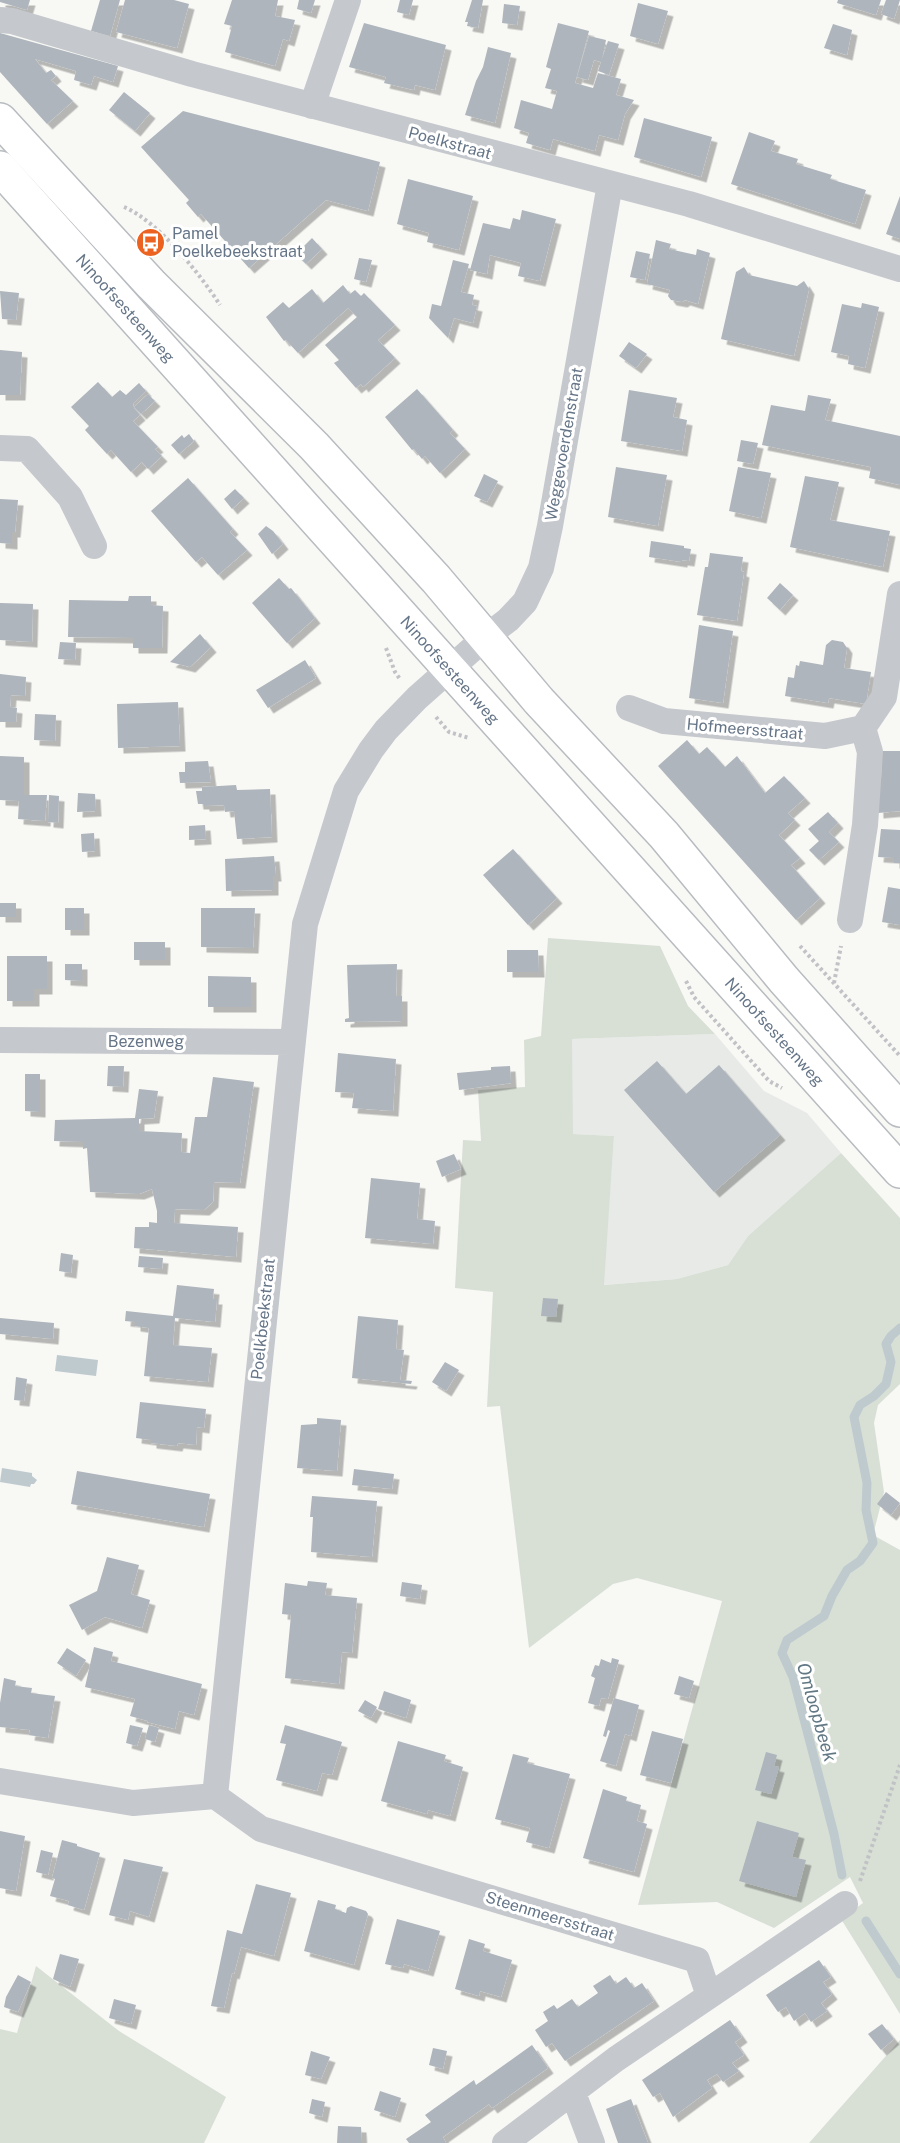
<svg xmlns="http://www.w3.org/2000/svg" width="900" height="2143" font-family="'Public Sans',sans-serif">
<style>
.built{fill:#e8eae8}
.green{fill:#d8e0d6}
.water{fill:#bfcacf}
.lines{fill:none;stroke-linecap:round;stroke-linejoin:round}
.stream{stroke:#bfcacf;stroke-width:9}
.building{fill:#aeb5bc;filter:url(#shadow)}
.primary-casing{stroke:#b8bcc0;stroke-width:36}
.path{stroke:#c1c2c5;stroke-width:4;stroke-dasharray:3 3;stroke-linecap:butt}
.street{stroke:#c5c8cc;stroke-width:26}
.primary{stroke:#fff;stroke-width:33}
.labels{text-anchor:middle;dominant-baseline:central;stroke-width:6;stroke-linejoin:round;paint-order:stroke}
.street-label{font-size:16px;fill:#657587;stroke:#fff}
.poi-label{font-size:16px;fill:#657587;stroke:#fff;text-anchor:start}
.water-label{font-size:18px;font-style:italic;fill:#617783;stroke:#fff}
</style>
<defs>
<filter id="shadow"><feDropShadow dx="5.5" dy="5.5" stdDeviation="0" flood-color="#0004"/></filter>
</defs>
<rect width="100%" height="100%" fill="#f8f8f5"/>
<!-- built -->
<path class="built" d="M715,1034L764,1091L807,1113L841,1153L748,1236L728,1265L677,1279L603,1285L614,1136L572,1134V1039Z"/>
<!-- green -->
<path class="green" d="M548,938L660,946L688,1006L715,1034L572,1039L573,1134L614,1136L604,1285L677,1279L728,1265L748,1236L841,1153L900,1218V1384L878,1405L874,1423L884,1492L873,1535L900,1550V2014L841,1919L863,1903L850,1877L774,1928L717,1902L638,1905L722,1601L637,1578L613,1584L529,1648L500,1406L487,1407L493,1292L455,1288L463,1140L481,1141L478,1090L525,1087L524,1040L541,1036Z
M36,1966L119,2031L226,2097L204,2143H0V2029L17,2033Z
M900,2040V2143H809Z"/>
<!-- water -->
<path class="water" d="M57,1355L98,1360L96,1376L55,1371Z
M2,1468L32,1473V1476L37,1480L34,1484H31L30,1487L0,1482Z"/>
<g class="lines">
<!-- stream -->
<path class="stream" d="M842,1875L834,1834L793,1677L782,1653L787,1640L824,1616L832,1596L847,1570L860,1561L873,1543L866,1510L867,1483L854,1417L860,1405L874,1396L886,1384L891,1362L886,1344L891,1336L900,1328
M866,1921L900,1974"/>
</g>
<!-- building -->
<path class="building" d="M0,0H30L27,10L0,2Z
M100,0H120L110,36L91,31Z
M125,0H174L189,4L177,48L116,32Z
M232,0H278L275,16L295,20L289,41L283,39L275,66L225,52L232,26L224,24Z
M299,0H315L311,13L297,9Z
M400,0H413L409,15L397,12Z
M472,0H483L478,28L467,26L468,22H465Z
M838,0H881L876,15L837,3Z
M886,0H900L894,19L881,14Z
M638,3L668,11L658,44L630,36Z
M504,4L520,6L517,25L502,23Z
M364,23L446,45L435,90L415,85L414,90L384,83L386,77L349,67Z
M558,23L589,31L575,83L593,88L598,73L621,79L616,95L634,100L625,114L618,140L599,135L595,151L553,139L550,150L526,143L529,133L514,128L521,100L552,109L557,91L545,88L551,69L546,67Z
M833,24L852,30L847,55L824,48Z
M0,33L118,66L113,82L94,76L91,85L74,80L76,71L35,59L46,73L51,70L56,76L51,80L73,101L47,124L0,72Z
M589,36L606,40L602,59L608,41L619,44L609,75L598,71L601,62L594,60L588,80L577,77Z
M488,47L511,53L495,123L465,115L476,81L483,67Z
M124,92L150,113L135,131L109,110Z
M183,111L380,162L368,211L326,200L249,268L201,214L198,217L186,203L189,200L141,147Z
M644,118L712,137L701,177L634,157Z
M749,132L775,141L771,151L798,159L796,164L832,175L830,179L866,190L855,224L731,184Z
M408,179L473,196L459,250L427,242L429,233L397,224Z
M900,196V239L886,234Z
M522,210L556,219L540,281L518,276L521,263L490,255L487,274L470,270L483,223L510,229L513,218L520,220Z
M312,238L322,249L306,264L296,254Z
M656,240L671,244L669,249L696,255L697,249L710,253L698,304L685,300L682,302L671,300L668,296L670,290L647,284Z
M636,251L650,254L645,280L630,277Z
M359,258L372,260L366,282L354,279Z
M453,260L469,264L461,292L474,295L472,305L477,306L473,323L454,318L448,338L429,318L432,304L441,306Z
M744,267L749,275L797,286L804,281L809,289L794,356L721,339L736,272Z
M343,285L350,294L355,290L361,296L364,293L395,325L378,340L395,358L363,387L361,384L356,388L334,363L339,360L325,345L357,317L348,308L298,353L286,340L284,341L266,317L283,302L289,308L312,289L323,303Z
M0,291L19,293L16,320L2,319Z
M862,303L879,307L865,368L848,364L849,356L831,352L842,304L861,308Z
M629,342L647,354L636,368L619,356Z
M0,350L22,352L20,395H0Z
M98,382L112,397L120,390L126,395L139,383L146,391L133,404L134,408L140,415L133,421L158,447L155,449L162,456L148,469L142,462L131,472L111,450L107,454L85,430L89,426L71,407Z
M417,389L453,430L450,433L465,449L440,473L425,456L422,459L414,449L412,450L385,417Z
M629,390L677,398L673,417L687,420L682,451L621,441Z
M148,394L155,401L141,414L134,407Z
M808,395L831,399L825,420L900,436V485L869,478L871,467L762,445L771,405L805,411Z
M189,434L194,441L179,454L171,445L182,435L184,438Z
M741,440L758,443L753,464L737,461Z
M616,467L667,475L658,526L608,517Z
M738,467L771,473L761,518L729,511Z
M484,474L498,481L487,502L474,496Z
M805,476L839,482L830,520L890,531L883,567L790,547Z
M188,478L233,529L230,532L247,550L218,575L202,557L196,562L151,511Z
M235,489L244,498L232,509L224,499Z
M0,499L18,500L15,532H12V544L0,543Z
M266,526L273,531L283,544L272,554L258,534Z
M651,541L684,546V548L691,549L689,561L682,560V562L649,557Z
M710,553L743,557L741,571L744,572L737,621L697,615L705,567H708Z
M279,578L289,589L291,588L315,618L287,643L252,603Z
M780,583L793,595L780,610L767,598Z
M129,596H151V605L163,606L162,648H133V638L68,637L69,600L128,601Z
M0,603L33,604L32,642L0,640Z
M699,625L733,631L723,703L689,698Z
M200,634L211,647L190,667L170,662Z
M832,640L843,642L847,648L844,668L871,672L866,704L829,698L828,703L785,696L788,677L794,678L796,665L799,666L800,661L823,665L826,645Z
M60,642L76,643L75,660L58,659Z
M305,660L316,678L268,708L256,690Z
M0,674L26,677L25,696L11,695L10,707L17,708L16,722H0Z
M178,702L180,746L118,748L117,704Z
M35,714L56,715L55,741L34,740Z
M687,740L699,754L707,747L725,767L737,756L765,793L784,776L805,798L788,813L795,820L779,835L800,858L791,865L820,898L796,920L658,766Z
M882,751H900V811L878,813L877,779H881Z
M0,756L24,757V795H47L45,821L18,819L19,801L0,800Z
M208,761L211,782L180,783L179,772H185V762Z
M236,785L237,790L270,789L272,837L237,839L234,811L225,812L224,805L204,806V804H198L196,791H202V787Z
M78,793L95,794L96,811L77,812Z
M49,795L59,796L58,823L48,822Z
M828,812L838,823L829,832L839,842L819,860L809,850L819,841L808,829Z
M205,825L206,839L189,840V826Z
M881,829L900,830V863H894V858L878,857Z
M94,833L95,851L82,852L81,834Z
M513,849L557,898L528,925L483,875Z
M274,856L276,876H273V890L226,891L225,859Z
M888,887L900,889V925L882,922Z
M0,903H16V917H0Z
M65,908H84V930H65Z
M201,908H255L253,948L201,947Z
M134,942H165V960H134Z
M507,950H538L539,972H507Z
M7,956H47V989H34V1001H7Z
M65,964H82V981L65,980Z
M397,964L396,996H402V1021L345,1022V1019L349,1018L347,965Z
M208,976L251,977V1007H208Z
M338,1053L396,1059L393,1111L352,1108L354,1093L335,1092Z
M657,1061L686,1094L719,1065L780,1135L714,1192L624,1090Z
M108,1066H124L123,1087L107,1086Z
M510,1066L511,1083L459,1090L457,1073L491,1070V1067Z
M25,1074H40V1112L25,1111Z
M213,1077L254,1082L240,1183L214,1182L213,1202L204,1210L175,1209L174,1223L238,1227L236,1257L134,1248L135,1227H149V1222L157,1223V1211L152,1189L139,1194L90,1192L87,1148L83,1149V1142L54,1141L55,1120L135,1118L139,1089L158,1091L154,1118L139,1119V1131L182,1133L181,1152L190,1153L195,1117H207Z
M454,1154L461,1169L442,1177L436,1161Z
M371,1178L420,1183L417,1219L435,1221L433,1244L365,1238Z
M61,1253L73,1255L71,1273L59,1271Z
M139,1256L163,1258L162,1269L138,1267Z
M177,1285L214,1289L213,1299H217L215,1322L175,1318L173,1345L212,1348L208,1382L144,1376L149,1328L135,1326V1322L125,1321L126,1311L173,1316Z
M543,1298L558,1299L556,1317L541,1316Z
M358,1316L398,1320L396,1349L404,1350L400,1380L412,1381L411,1384L352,1378Z
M0,1318L54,1323L53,1339L0,1334Z
M445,1362L459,1370L446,1391L432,1382Z
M16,1377L27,1379L24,1401L14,1400Z
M140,1402L206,1409L204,1428L197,1427L196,1445L178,1443L177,1446L151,1443V1440L136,1438Z
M317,1418L341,1420L337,1471L297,1468L301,1425L317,1424Z
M354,1469L394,1474L392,1489L352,1485Z
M77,1471L210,1494L204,1527L71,1504Z
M886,1492L900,1503L891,1515L877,1504Z
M312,1496L377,1501L372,1557L311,1552L313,1517H310Z
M107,1557L139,1565L131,1594L150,1600L142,1628L105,1617L82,1630L69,1605L97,1591Z
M308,1581L327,1583L325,1595L357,1598L352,1653L342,1652L339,1684L285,1678L291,1615L282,1614L285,1583L307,1586Z
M402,1582L422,1585L420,1599L400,1596Z
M94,1647L113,1652L111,1661L202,1684L194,1715L179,1711L175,1729L147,1722L148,1721L130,1716L135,1699L85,1687Z
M67,1648L86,1660L76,1676L57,1663Z
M612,1658L619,1660L608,1699L601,1698L599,1706L588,1703L595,1678L591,1676L595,1665L599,1666L601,1659L611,1663Z
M679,1676L694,1681L689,1698L674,1694Z
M4,1678L16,1681L15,1686L32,1688L31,1693L55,1696L48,1738L29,1735L30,1730L0,1727V1703Z
M384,1691L411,1700L406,1718L378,1709Z
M614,1698L639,1705L631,1736L625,1734L616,1766L600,1761L610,1731L608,1730L606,1737L603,1736Z
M365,1700L377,1707L371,1718L358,1711Z
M130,1725L143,1728L137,1746L126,1743Z
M149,1725L159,1728L155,1742L145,1739Z
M285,1725L342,1742L332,1775L322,1773L317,1791L276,1780L286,1744L280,1743Z
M652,1731L683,1739L671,1783L640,1775Z
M398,1741L446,1755L444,1761L463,1767L450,1816L428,1810L427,1814L381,1801Z
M766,1752L777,1755L774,1766L779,1767L771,1794L755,1790Z
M513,1754L529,1758L527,1763L570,1774L549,1848L526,1842L530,1828L495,1819Z
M603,1789L627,1797L626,1801L641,1805L637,1821L647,1824L634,1872L583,1858Z
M757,1821L799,1833L792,1857L806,1860L796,1897L739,1881Z
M0,1831L25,1836L16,1891L0,1888Z
M62,1840L77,1844V1846L100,1853L84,1910L68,1905L69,1901L50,1896L55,1879L52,1878Z
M41,1850L53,1853L48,1875L36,1872Z
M124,1859L163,1867L149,1917L130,1911L128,1920L109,1915Z
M256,1884L291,1893L274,1956L241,1947L234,1974L232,1973L224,2008L211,2006L227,1930L242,1934Z
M318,1900L336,1905L335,1909L346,1913L347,1908L351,1906L366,1911L368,1914L354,1965L304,1951Z
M397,1919L440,1931L428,1971L404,1964L403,1968L385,1964Z
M469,1939L485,1944L483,1951L512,1960L501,1997L480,1991L479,1996L455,1989Z
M60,1954L79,1959L70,1987L53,1979Z
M819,1960L831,1977L823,1982L832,1994L821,2003L827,2011L811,2022L805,2013L794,2021L786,2007L778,2012L766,1995Z
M18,1975L31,1982L18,2012L4,2007L6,1997Z
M610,1975L616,1984L626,1977L634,1988L642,1983L654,2001L565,2061L552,2043L546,2047L535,2030L548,2021L543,2012L554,2005L557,2009L572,1999L578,2007L598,1993L593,1986Z
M114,1999L136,2005L131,2024L109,2018Z
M730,2020L742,2037L735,2042L744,2055L732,2063L739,2071L723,2082L717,2074L707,2080L712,2088L673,2117L660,2093L653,2097L642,2080Z
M882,2024L894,2039L881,2050L868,2034Z
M532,2045L548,2068L492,2108L489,2104L443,2137L446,2143H409L406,2139L431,2122L425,2115L474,2080L476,2085Z
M433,2048L447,2051L443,2069L429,2065Z
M311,2051L330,2057L321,2079L305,2075Z
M380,2091L401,2098L395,2117L374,2110Z
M312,2099L325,2102L322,2117L309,2113Z
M631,2099L648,2143H618L606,2109Z
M338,2126L361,2127L362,2143H337Z"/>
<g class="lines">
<defs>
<g id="primary">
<path d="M0,120L151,284L314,446L436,579L539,701L664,835L784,980L900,1110"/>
<path id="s1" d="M0,168L900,1171"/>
</g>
</defs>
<!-- primary casing -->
<use href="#primary" class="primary-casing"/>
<!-- path -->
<path class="path" d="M124,207C158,221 200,274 220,305
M386,648L395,672L400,679
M436,717L449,732L469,738
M800,946L900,1056
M686,981L694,997L769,1081L782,1088
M834,983L841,946
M860,1881L900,1765"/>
<!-- street -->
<path class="street" d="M0,20L12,21L192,74L689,204L900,269
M312,106L348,0
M0,448L27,449L70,497L94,546
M629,708L664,721L825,736L863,728L884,697L900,594
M850,920L865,825L870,752L863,728
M0,1040L292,1042
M0,1781L133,1803L215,1796
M215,1796L305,924L346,791L371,750L386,730L417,698L487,636L508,620L525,602L541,568L550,526L610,184
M215,1796L261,1829L697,1960L709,1996
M573,2093L592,2143
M505,2143L616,2059L845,1904"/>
<!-- primary -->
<use href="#primary" class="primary"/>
</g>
<!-- icons -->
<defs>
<symbol id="bus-disc" viewBox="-11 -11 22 22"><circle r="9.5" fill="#ec6321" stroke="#fff"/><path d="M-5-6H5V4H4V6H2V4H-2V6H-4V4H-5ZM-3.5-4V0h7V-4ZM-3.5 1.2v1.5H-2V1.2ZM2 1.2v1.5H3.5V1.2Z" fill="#fff"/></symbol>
</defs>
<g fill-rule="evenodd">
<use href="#bus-disc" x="134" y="226" width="33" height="33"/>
</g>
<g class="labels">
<!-- street labels -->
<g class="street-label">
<text transform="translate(450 143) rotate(15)">Poelkstraat</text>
<text stroke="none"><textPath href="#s1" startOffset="188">Ninoofsesteenweg</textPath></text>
<text transform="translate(564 444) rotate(-80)">Weggevoerdenstraat</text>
<text stroke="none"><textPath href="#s1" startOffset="674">Ninoofsesteenweg</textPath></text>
<text transform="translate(745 729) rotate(5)">Hofmeersstraat</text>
<text stroke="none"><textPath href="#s1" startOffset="1160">Ninoofsesteenweg</textPath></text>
<text x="146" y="1041">Bezenweg</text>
<text transform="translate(263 1319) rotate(-84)">Poelkbeekstraat</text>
<text transform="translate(550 1916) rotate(17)">Steenmeersstraat</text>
</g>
<!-- poi labels -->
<g class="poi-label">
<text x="172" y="233">Pamel<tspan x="172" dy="18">Poelkebeekstraat</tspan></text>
</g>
<!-- water labels -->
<g class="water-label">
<text transform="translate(817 1712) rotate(74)">Omloopbeek</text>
</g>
</g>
</svg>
